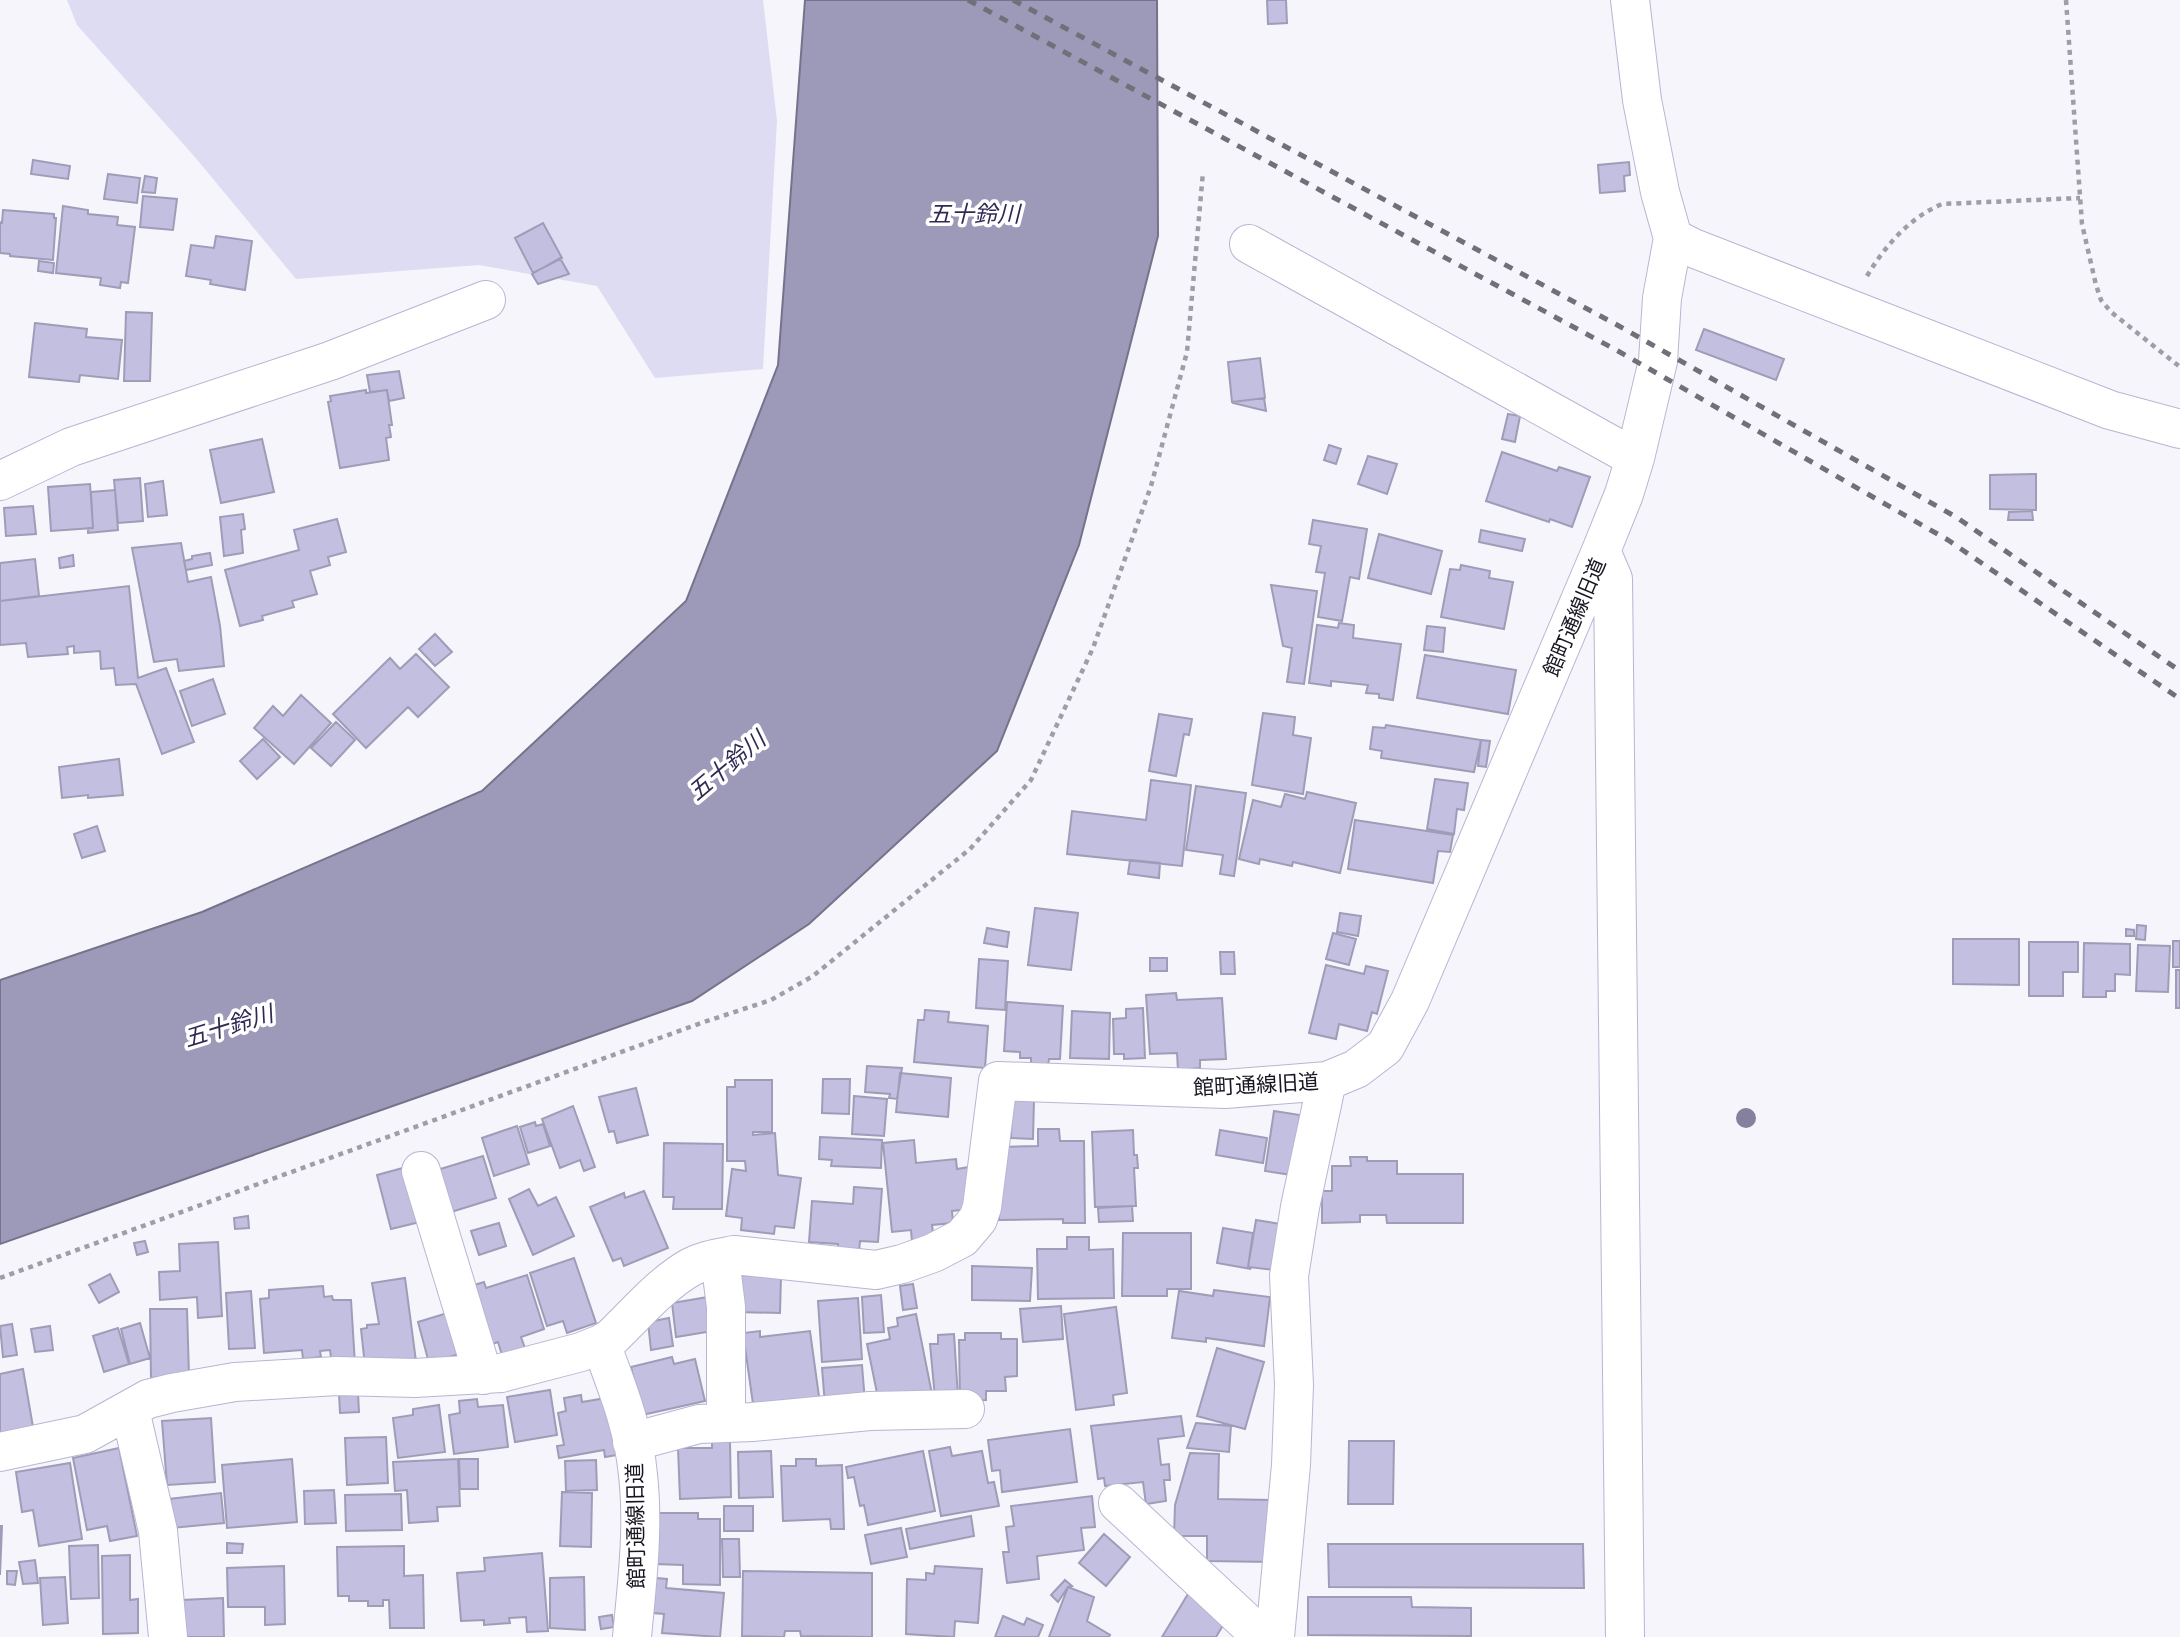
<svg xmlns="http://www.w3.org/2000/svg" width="2180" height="1637" font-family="'Noto Sans','Noto Sans JP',sans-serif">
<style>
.green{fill:#dedcf3}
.water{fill:#9d99b8;stroke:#75728b;stroke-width:2}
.building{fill:#c3bfe0;stroke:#9f9cb8;stroke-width:2}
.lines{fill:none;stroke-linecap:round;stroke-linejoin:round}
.minor-casing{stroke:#b8b5d2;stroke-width:40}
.path{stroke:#9f9ea6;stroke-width:4.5;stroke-dasharray:5 5;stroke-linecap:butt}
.minor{stroke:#fff;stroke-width:38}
.rail{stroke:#717079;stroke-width:5;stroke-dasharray:9 9;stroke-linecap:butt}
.tree{fill:#85809b}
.labels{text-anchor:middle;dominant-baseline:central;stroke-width:7;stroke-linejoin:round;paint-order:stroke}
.street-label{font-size:21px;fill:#181621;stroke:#fff}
.water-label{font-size:23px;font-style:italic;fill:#312954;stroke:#fff}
</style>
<rect width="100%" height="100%" fill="#f5f5fb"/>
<!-- green -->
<path class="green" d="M67,0H763L777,121L763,369L655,378L597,286L479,265L296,279L194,156L77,25Z"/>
<!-- water -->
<path class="water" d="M805,0H1157L1158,236L1079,545L997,751L809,924L692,1001L0,1244V980L202,912L482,791L686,601L778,365Z"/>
<!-- building -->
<path class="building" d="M1267,0H1286L1287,23L1268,24Z
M33,160L70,166L68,179L31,174Z
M1629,162L1630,175L1624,176L1625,191L1600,193L1598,165Z
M108,174L140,178L137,203L104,199Z
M145,176L157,178L155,193L142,192Z
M143,196L177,199L173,230L140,227Z
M63,206L88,210V214L118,217L117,225L135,227L128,283L121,282L120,288L100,285L101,278L56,273Z
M3,210L54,214V218H56L53,260L10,256V254L0,253V222L2,223Z
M543,223L562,258L533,273L515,238Z
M216,236L252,241L245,290L210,284L211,280L186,276L191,245L214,248Z
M560,258L569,274L538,284L532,274Z
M39,261L54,263L53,273L38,271Z
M126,312L152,313L150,381H124Z
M35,323L87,329L86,337L122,340L118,379L80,375L79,382L29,377Z
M1704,329L1784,359L1776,380L1696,350Z
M1260,358L1265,398L1232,402L1228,362Z
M399,371L404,398L389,401L387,390L370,392L367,375Z
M366,390V393L387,390L392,425H389L391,437L386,438L389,460L340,468L328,402L331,401L330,396Z
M1264,398L1266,411L1233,403V402Z
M1508,414L1520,416L1515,442L1502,439Z
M262,439L274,492L221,503L210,450Z
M1329,445L1341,449L1336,464L1324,460Z
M1502,452L1557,471L1559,467L1590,477L1572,527L1550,519L1549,522L1486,501Z
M1368,456L1397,464L1387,494L1358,484Z
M2036,474V510L1990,509V475Z
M140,478L143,521L118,523L114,480Z
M163,481L167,515L148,517L145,484Z
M90,484L93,528L51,531L48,487Z
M115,490L118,530L88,533V528H93L91,492Z
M33,506L36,534L6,536L4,508Z
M2032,511L2033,520H2008L2009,512Z
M243,514L245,529L241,530L243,553L224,556L220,517Z
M337,519L346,552L328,557L330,565L310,571L317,594L292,601L294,607L262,616L263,620L240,626L225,570L299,550L294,530Z
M1313,520L1367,529L1359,579L1350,577L1342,621L1318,617L1325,573L1316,572L1321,546L1309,544Z
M1481,530L1525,539L1522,551L1479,542Z
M1379,534L1442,551L1431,594L1368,578Z
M181,543L188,582L211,577L220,626L224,666L179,671L177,659L154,662L132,548Z
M210,553L212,565L186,570L184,561L192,559V556Z
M73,555L74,566L60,568L59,558Z
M35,559L39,596L0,601V563Z
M1461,565L1490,571L1489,578L1513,582L1504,629L1441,617L1450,569L1460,570Z
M1271,585L1317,591L1304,684L1287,682L1292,648L1283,646Z
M129,586L138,678L166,668L194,742L162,754L136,684L116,685L114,668L101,669L100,651L74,653V646L67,647L68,654L28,657L26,643L0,645V601Z
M1339,623L1354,625L1353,638L1401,644L1393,700L1379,698V694L1366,693L1368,685L1331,681V686L1309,683L1317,625L1338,628Z
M1427,626L1445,628L1443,652L1424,650Z
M435,634L452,652L435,666L419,649Z
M416,654L449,687L418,717L408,707L366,748L333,714L390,658L400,669Z
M1425,655L1516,670L1508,714L1417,698Z
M213,679L225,714L192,726L180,691Z
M301,695L331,723L294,764L254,728L273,706L283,716Z
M1263,713L1295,717L1293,735L1311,738L1303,794L1252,785Z
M1159,714L1192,719L1189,735L1184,734L1176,776L1149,771Z
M336,722L355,740L331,766L311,748Z
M1386,725L1481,740L1474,772L1381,758L1382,751L1370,749L1373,727L1385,728Z
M263,739L280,757L257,779L240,761Z
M1481,740L1490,741L1486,767L1478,766Z
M119,759L123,795L88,798V795L62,798L59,767Z
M1435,779L1468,783L1464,810L1457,809L1454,834L1427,829Z
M1151,780L1191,785L1182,866L1067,854L1072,811L1146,820Z
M1196,786L1246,793L1234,876L1220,874L1223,855L1186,850Z
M1307,792L1356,803L1340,873L1293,862L1292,866L1260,859L1259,864L1239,859L1253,800L1281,807L1285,794L1305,799Z
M1355,820L1453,835L1450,852L1438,851L1433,883L1348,869Z
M97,826L105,851L82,858L74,834Z
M1130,860L1160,863L1159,878L1128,874Z
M1035,908L1078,913L1071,970L1028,965Z
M1340,913L1361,916L1358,936L1337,932Z
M2137,925L2146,926L2145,940L2136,939Z
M987,928L1009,932L1007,947L984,943Z
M2126,929L2134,930V936H2126Z
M1333,933L1356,939L1349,965L1326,959Z
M1953,939H2019V985L1953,984Z
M2173,941H2180V967H2173Z
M2029,942H2078V972H2063V996H2029Z
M2084,943L2130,944V975L2115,974V991H2106V997H2083Z
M2138,945L2170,946L2168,992L2136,991Z
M1220,952H1234L1235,974H1221Z
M1150,958H1167V971H1150Z
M979,959L1008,961L1005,1010L976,1008Z
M1326,965L1364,974L1366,966L1388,971L1377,1014L1372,1012L1367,1031L1339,1024L1336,1039L1309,1033Z
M2176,970H2180V1008H2176Z
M1176,993L1177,1000L1222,998L1226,1059L1200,1060V1068L1178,1070L1177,1053L1150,1054L1146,995Z
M1007,1002L1063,1006L1060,1059H1049L1048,1066L1031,1065V1058H1020V1052L1004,1051Z
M1143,1008L1145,1058L1124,1059V1054H1114L1113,1019L1126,1018V1009Z
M925,1010L949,1012L948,1022L988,1026L985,1068L914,1062L918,1020H924Z
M1072,1011L1110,1013L1109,1059L1070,1058Z
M867,1066L902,1068L897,1099L889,1098L890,1094L865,1092Z
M900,1073L951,1078L948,1117L896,1112Z
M823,1079H850L849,1114L822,1113Z
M735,1080H772V1132H753V1135L775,1133L778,1175L801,1178L794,1228L775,1226L774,1234L741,1230L742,1218L726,1216L732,1169L746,1171L745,1161H727V1087H735Z
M636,1088L648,1135L617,1143L614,1131L609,1132L599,1097Z
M854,1096L887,1099L884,1136L852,1134Z
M1012,1099L1034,1100L1033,1139L1011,1138Z
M573,1106L595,1167L584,1171L580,1160L560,1168L542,1119Z
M1274,1111L1300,1115L1292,1175L1265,1171Z
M535,1122L536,1126L543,1124L550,1146L528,1153L520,1127Z
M517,1126L529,1164L494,1176L482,1138Z
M1038,1129H1059L1060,1141H1084L1085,1223H1063V1219L999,1220L1000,1147L1038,1146Z
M1133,1130L1134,1155H1137L1138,1168H1134L1136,1206L1095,1207L1092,1132Z
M1220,1130L1267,1138L1263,1163L1216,1155Z
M820,1137L882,1140L881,1168L831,1166L832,1160L819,1159Z
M914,1140L916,1163L956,1159L957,1169L969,1167L970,1209L952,1211L953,1223L932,1225L934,1240L912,1242L911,1230L892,1232L883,1143Z
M664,1143L723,1144L722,1209H673L674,1197H663Z
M483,1156L496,1198L448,1213L434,1171Z
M1350,1157H1367V1161H1397V1174H1463V1223H1387L1386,1215H1360V1222L1322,1223V1191H1332V1166H1351Z
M410,1166L424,1221L391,1229L377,1175Z
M854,1187L882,1189L878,1242L860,1241L859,1252L838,1251V1244L809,1242L812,1201L853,1204Z
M529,1189L538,1206L556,1197L574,1236L533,1255L509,1199Z
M644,1191L668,1248L624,1266L621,1258L613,1261L590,1207L624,1193L625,1198Z
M1132,1206L1133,1221L1099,1222L1098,1208Z
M248,1216L249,1228L235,1229L234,1218Z
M1256,1220L1281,1224L1274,1270L1248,1267Z
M499,1223L506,1246L479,1255L471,1231Z
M1223,1228L1253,1233L1248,1267L1251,1269L1217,1263Z
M1123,1233H1191V1289H1167V1296H1122Z
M1067,1237H1089V1250L1113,1249L1114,1298L1038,1299L1037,1249H1067Z
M145,1241L148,1252L137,1255L134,1243Z
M218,1242L222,1316L198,1318L197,1297L160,1300L159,1272L180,1271L179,1244Z
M574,1258L596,1323L567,1333L563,1321L547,1326L530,1273Z
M972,1266L1032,1268L1030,1301L972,1300Z
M110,1274L119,1292L99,1303L89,1285Z
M527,1275L544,1329L521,1337L525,1348L502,1355L498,1342L487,1346L468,1287L484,1282L486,1288Z
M738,1275L781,1276L780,1313L737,1312Z
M405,1278L416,1361L365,1366L361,1329L367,1328V1325L379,1324L372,1283Z
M913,1284L917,1308L903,1310L900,1286Z
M323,1286L324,1297L332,1296L333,1300H351L355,1364L332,1366L330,1350L320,1351L321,1357L303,1359L302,1350L264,1353L260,1299L269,1298V1290Z
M1214,1290L1270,1297L1264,1346L1206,1338V1342L1172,1338L1179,1291L1213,1296Z
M251,1291L255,1348L229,1349L226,1293Z
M881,1295L884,1332L864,1333L862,1297Z
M708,1297L713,1331L676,1337L672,1303Z
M858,1298L862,1359L822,1362L818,1301Z
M1061,1306L1063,1339L1023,1342L1020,1309Z
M1116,1307L1127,1393L1113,1395L1114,1405L1076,1410L1064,1314Z
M150,1309H187L189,1375L151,1378Z
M454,1311L466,1352L429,1363L418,1322Z
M916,1314L933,1399L878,1398L867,1344L890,1339L888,1328L898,1326L897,1318Z
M669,1318L673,1346L651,1350L648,1322Z
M140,1323L150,1358L130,1364L121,1329Z
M12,1324L17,1355L3,1357L0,1326Z
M50,1326L53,1350L35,1352L31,1329Z
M118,1328L129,1364L104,1372L93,1336Z
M760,1331V1337L810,1331L820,1404L797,1407L796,1399L753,1404L743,1333Z
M965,1333H1001V1339H1017V1376L1005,1377L1006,1391H986V1400L960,1401L959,1340H965Z
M954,1334L958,1397L935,1398L930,1344H938V1335Z
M1217,1348L1264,1362L1245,1429L1197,1416Z
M672,1357L674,1364L695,1359L705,1401L642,1415L631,1367Z
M862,1365L865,1402L825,1405L822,1368Z
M23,1369L33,1427L0,1433V1374Z
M550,1390L557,1435L515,1442L507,1397Z
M339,1393H358L359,1412L340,1413Z
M581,1395L582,1402L606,1398L617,1455L605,1457L604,1450L559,1458L557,1446L564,1445L558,1413L566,1411L564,1398Z
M477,1399L478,1407L503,1405L508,1447L454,1454L449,1415L460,1413L459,1401Z
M439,1405L445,1452L398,1458L393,1418L413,1415V1409Z
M1181,1416L1184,1436L1158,1439L1161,1465L1169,1464L1170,1480H1164L1166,1501L1146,1504L1143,1482L1105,1486L1104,1478L1098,1479L1091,1426Z
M211,1418L215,1482L167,1485L162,1421Z
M1196,1423L1231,1426L1229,1452L1187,1448Z
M1070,1429L1077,1482L1002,1492L1000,1470L992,1471L988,1440Z
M386,1437L388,1483L347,1485L345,1438Z
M1349,1441H1394L1393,1504H1348Z
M712,1442H730L731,1497L680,1499L678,1448H712Z
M950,1447L952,1456L982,1451L988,1483L994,1482L999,1506L941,1516L929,1451Z
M119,1448L137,1536L110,1541L107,1526L87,1530L73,1458Z
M771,1451L773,1497L739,1498L738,1452Z
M923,1451L935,1511L868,1525L864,1505L860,1506L854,1477L848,1478L846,1467Z
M1190,1453L1219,1454L1218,1499L1272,1500L1271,1562L1207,1561V1536H1174L1175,1505Z
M292,1459L297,1522L227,1528L222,1465Z
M458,1459L460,1506L437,1507L438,1521L409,1523L407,1490L395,1491L393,1462Z
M459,1459H478V1489H460Z
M796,1459H816V1466L842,1465L844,1529H831L830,1519L783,1521L781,1466H796Z
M596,1460L597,1490L566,1491L565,1461Z
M70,1463L82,1539L39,1546L33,1510L22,1512L16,1472Z
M334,1490L336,1523L305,1524L304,1491Z
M562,1492L592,1493L591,1547L560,1546Z
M221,1493L224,1523L172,1528L169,1499Z
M401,1494L402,1530L346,1531L345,1495Z
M1092,1496L1095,1527L1081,1528L1084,1550L1037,1556L1039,1579L1007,1583L1003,1552H1009L1006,1527L1014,1526L1011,1506Z
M724,1506H753V1531H724Z
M654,1513H698V1519H720V1585L683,1584V1565L654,1564Z
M971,1516L974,1536L910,1549L906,1529Z
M0,1526H2L0,1575Z
M901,1528L907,1557L871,1564L865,1535Z
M1104,1534L1130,1557L1106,1586L1079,1563Z
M722,1539H739L740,1577H723Z
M227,1543L243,1544L242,1553H227Z
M1328,1544H1583L1584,1588L1329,1587Z
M98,1545L99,1598L71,1599L69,1546Z
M404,1546V1576L423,1575L424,1628H390L389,1600H383V1606H368V1601H349V1596H338L337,1547Z
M542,1553L548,1631L527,1632L526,1617L509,1618L510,1623L484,1625V1620L461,1621L457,1573L485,1571L484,1558Z
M130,1555V1600L138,1599V1633L103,1634L102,1556Z
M35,1560L38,1583L23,1584L19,1562Z
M284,1566L285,1624L265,1625V1607H228L227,1568Z
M935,1566L982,1569L978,1623L955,1621L954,1637L906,1634L907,1579L926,1580V1573L934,1574Z
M7,1571H17L15,1585L7,1584Z
M743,1571L872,1573V1637L801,1636L800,1631H785L784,1637L742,1636Z
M65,1577L68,1623L43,1625L40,1578Z
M584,1577L585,1630L550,1628V1578Z
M656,1578L667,1579L666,1588L724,1593L720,1637L662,1633L664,1614L653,1613Z
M1065,1580L1072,1586L1068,1587L1058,1602L1051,1595Z
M1068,1587L1094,1597L1087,1621L1110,1635L1109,1637H1049Z
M1191,1589L1228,1617L1216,1637H1162Z
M1308,1597H1411L1412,1607L1471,1608V1636L1308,1635Z
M223,1598L224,1637H186L182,1600Z
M612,1615L614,1627L601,1629L599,1617Z
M1003,1616L1024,1625L1027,1618L1043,1625L1038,1637H995Z"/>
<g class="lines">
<defs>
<path id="minor" d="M1673,238L1693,248L2110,410L2180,429
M1249,244L1635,458
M0,481L71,447L330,361L486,300
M1601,551L1613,579L1625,1637
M421,1171L483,1375
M720,1258L726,1307V1423
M601,1344C617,1387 634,1429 638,1475C644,1529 637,1583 632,1637
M130,1410L158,1531L168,1637
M632,1442L699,1424L752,1422L870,1411L965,1409
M0,1452L85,1434L148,1399L172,1393L235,1382L337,1376L415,1378L501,1373L581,1352L601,1344L611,1338C636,1314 661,1284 691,1267C704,1260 719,1258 734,1255L876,1270L902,1264L933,1253L962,1238L978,1219L982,1207L998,1081L1225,1089L1327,1081L1356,1069L1385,1047L1410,1001L1601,551L1624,494L1635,458L1658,361L1662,298L1673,238L1660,192L1642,100L1630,0
M1118,1503L1262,1637
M1275,1637L1291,1465L1294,1385L1289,1276L1300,1207L1327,1081"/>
</defs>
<!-- minor casing -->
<use href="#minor" class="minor-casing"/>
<!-- path -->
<path class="path" d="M2066,0L2082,224L2096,285L2101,300L2111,312L2180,367
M1867,276C1885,246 1909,218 1942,204L2080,198
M0,1278L701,1023L771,1000L813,976L970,849L1031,780L1093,648L1151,486L1187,352L1203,172"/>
<!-- minor -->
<use href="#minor" class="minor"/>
<!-- rail -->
<path class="rail" d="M968,0L1618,351L1948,540L2180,699
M1013,0L1619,326L1956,517L2180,671"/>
</g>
<!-- trees -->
<circle class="tree" cx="1746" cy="1118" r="10"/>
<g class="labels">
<!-- street labels -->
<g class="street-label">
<text transform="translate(1574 617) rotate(-67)">館町通線旧道</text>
<text transform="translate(1256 1084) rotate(-3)">館町通線旧道</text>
<text transform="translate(635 1526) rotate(-91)">館町通線旧道</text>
</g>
<!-- water labels -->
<g class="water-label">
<text x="974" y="213">五十鈴川</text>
<text transform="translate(726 765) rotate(-40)">五十鈴川</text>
<text transform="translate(228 1025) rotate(-17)">五十鈴川</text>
</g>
</g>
</svg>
